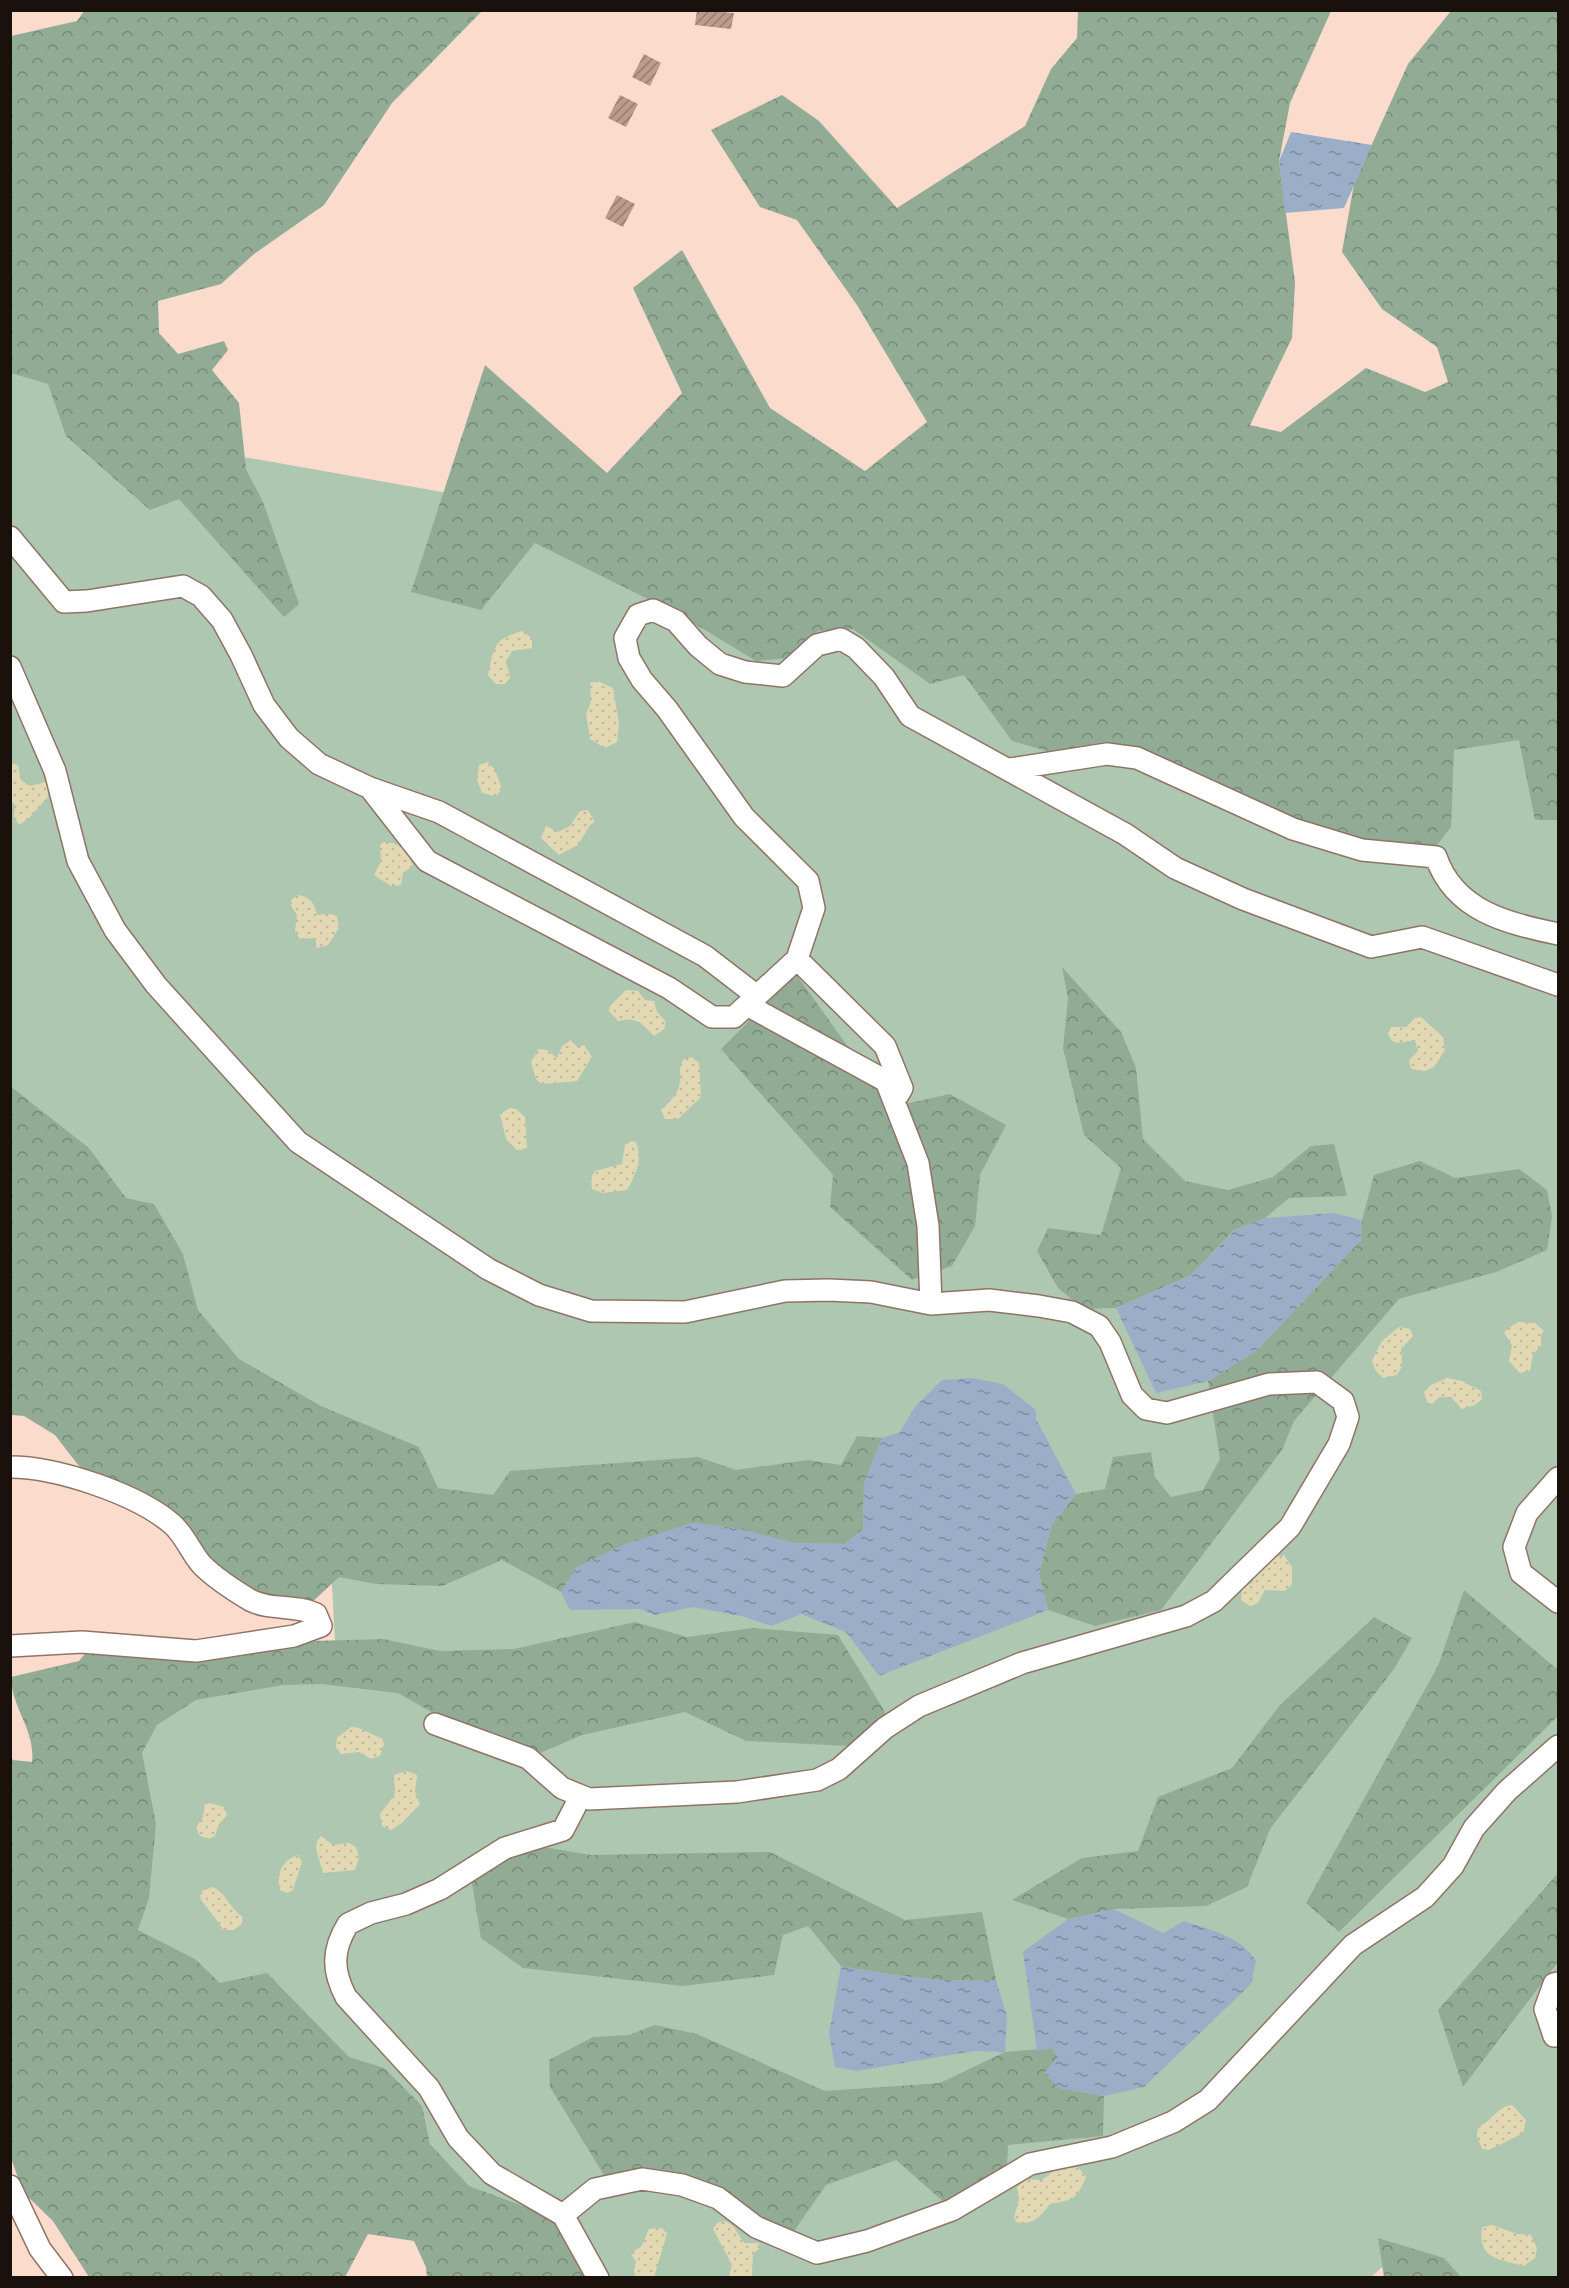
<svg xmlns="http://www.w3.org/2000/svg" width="1569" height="2288" font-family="'Varela Round',sans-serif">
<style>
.green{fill:#adc7b1}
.forest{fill:url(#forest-crowns)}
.sand{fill:url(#sand-dots)}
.water{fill:url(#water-ripples)}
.building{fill:url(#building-hatch)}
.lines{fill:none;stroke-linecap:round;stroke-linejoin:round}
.minor-casing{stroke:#8f7466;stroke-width:24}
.minor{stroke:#fff;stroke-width:21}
</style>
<defs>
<pattern id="forest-crowns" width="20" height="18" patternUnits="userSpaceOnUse" patternTransform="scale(1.5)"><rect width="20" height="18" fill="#91ab95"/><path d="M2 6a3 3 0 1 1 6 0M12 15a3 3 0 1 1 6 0" fill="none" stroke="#768a78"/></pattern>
<pattern id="sand-dots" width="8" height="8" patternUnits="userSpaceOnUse" patternTransform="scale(1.5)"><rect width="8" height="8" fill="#e2d9b4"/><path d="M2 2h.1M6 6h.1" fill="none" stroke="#c1b99a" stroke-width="1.8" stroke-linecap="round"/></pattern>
<pattern id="water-ripples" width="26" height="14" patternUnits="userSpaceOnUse" patternTransform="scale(1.5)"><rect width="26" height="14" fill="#9aafc7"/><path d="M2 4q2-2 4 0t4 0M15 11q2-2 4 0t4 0" fill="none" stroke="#7d8da0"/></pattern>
<pattern id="building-hatch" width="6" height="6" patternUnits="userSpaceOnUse" patternTransform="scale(1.5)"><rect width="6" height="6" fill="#ba9b8c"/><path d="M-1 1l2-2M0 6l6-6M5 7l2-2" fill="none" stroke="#967d71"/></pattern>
</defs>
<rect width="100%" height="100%" fill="#fadbcc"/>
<!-- green -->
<path class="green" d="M10,309L187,447L1213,628L1558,720V2277H1411L1382,2267L1370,2278L534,2277L117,1939L124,1739L164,1696L336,1659L325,1456L11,1137Z"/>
<!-- forest -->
<path class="forest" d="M84,11H482L392,103L324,205L254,254L221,284L158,301L159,333L178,354L224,341L228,350L212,370L239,403L246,469L263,502L299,604L284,617L179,499L150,510L66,436L48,384L11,373V36L77,21Z
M1078,11H1331L1290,103L1279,161L1295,282L1292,338L1250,425L1281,432L1366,368L1425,392L1448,382L1437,347L1382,309L1342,252L1354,184L1408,64L1451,11H1558V820H1535L1519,740L1454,750L1451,827L1431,853L1319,831L1176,766L1114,744L1058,754L1012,741L964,675L930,684L853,629L818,631L789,658L756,661L682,616L535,543L481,610L411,592L485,365L607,473L682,393L633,288L682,250L770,408L865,471L927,422L857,305L797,220L760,207L711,130L782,95L819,121L897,208L1025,126L1051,69L1077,38Z
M1062,967L1121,1032L1136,1068L1143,1139L1185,1181L1228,1190L1273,1177L1311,1146L1334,1144L1347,1196L1289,1198L1265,1218L1234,1230L1191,1275L1116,1308L1083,1309L1058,1288L1037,1251L1048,1228L1101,1235L1121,1168L1084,1135L1063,1048L1068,998Z
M796,974L891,1107L950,1094L1006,1125L980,1175L975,1226L952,1266L912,1280L830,1207L833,1175L721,1049Z
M10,1086L89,1148L126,1198L154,1204L183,1254L198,1310L239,1359L321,1406L419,1447L438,1488L493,1495L510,1471L698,1457L736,1470L808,1460L841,1465L857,1436L882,1438L864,1483L863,1529L845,1544L794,1543L734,1528L692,1523L577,1567L561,1592L502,1560L442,1586L376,1584L339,1577L309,1605L283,1606L203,1562L174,1524L89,1479L55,1435L24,1416L11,1415Z
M1420,1161L1455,1178L1519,1169L1547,1190L1552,1216L1547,1250L1496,1272L1399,1299L1294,1421L1282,1450L1161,1610L1095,1626L1048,1610L1039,1574L1051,1526L1076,1494L1105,1489L1113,1457L1151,1452L1155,1477L1171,1497L1203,1490L1220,1459L1208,1381L1257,1350L1361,1240L1362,1220L1374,1175Z
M1464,1590L1558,1670V1716L1339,1932L1306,1903L1438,1666Z
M1374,1617L1412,1638L1394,1669L1270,1829L1247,1887L1206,1906L1114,1909L1068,1919L1012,1900L1082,1858L1138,1851L1158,1797L1232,1768L1280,1705Z
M635,1622L687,1637L753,1628L838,1635L888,1717L851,1746L746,1741L685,1712L582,1735L538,1754L447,1721L398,1693L321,1684L283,1685L196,1700L157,1725L142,1753L156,1824L149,1898L138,1930L195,1959L220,1983L267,1973L349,2057L384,2068L422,2106L430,2144L469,2186L550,2216L568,2230L591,2277H427L426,2267L414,2241L368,2234L345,2277H89L53,2221L23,2192L11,2158V1756L13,1760L32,1762C36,1731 11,1707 11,1677L79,1661L88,1650L194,1660L313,1641L383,1639L440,1651L514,1649Z
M543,1847L591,1855L770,1852L905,1920L982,1912L996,1980C943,1983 893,1976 841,1966L808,1926L783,1935L774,1975L682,1986L523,1968L481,1938L471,1877L507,1856Z
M1558,1873V1962L1463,2087L1438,2010Z
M655,2025L697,2034L825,2091L940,2083L1005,2052L1052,2048L1058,2057L1059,2088L1104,2096L1103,2136L1008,2145L1007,2165L945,2203L896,2160L826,2185L792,2234C751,2213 708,2172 661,2171C644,2170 624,2177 607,2180L550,2087L549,2060L593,2037L629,2035Z
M1378,2238L1444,2258L1461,2277H1384Z"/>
<!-- sand -->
<path class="sand" d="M522,631L532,638V648L512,651L506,661L510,678L505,684H496L488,675C494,648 493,639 522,631Z
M598,681L613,688L619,724L617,742L605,748L590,739L586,714L591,702L590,683Z
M488,762L495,770L502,789L496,796L482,793L477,780L479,765Z
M11,763L18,765L21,780L30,786L45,782L48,785V797L28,819L19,825L14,817L15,804L11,802Z
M588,810L595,822L590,825L578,845L559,855L541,838L546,826L558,832L570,826L580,811Z
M384,842C401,843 407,851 413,866L403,873L401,885L391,886L374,875L381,861L380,845Z
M298,895C311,898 314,902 317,915L331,914L337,916L339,928L328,945L317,948L315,938L300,939L295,931L297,915L291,906V900Z
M626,990L638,991L645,1000L654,1001L657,1012L666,1022L664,1029L654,1036C642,1023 636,1016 618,1021L609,1011L610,1006Z
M1421,1017L1443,1037L1445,1050L1434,1067L1425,1071L1411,1069L1409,1060L1418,1051L1415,1040L1398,1043L1392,1041L1388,1034L1391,1027H1406L1415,1018Z
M571,1040L577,1047L584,1045L592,1057L577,1081L542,1084L536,1079L531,1062L539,1049L547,1050L557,1058L562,1046Z
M691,1057L699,1063L701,1097L678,1119H665L661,1110C669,1102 679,1094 680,1082C681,1073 678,1067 684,1059Z
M510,1108L516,1109L525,1117L527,1149L517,1150L506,1139L500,1114Z
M632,1141L636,1142C643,1160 636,1174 627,1190L603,1193L592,1189L591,1178L595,1171L622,1164L625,1144Z
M1517,1322L1535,1323L1544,1331L1541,1335V1346L1533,1354L1530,1371L1520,1373L1509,1361L1512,1346L1504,1332Z
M1399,1327L1410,1329L1413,1336L1401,1349L1402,1367L1397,1375L1383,1378L1376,1371L1372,1361L1382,1341Z
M1447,1378L1462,1381L1481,1391L1482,1399L1475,1405L1462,1409L1451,1397H1440L1432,1404L1427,1402L1424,1392L1431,1385Z
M1284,1555L1292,1567V1584L1285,1591L1265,1590L1257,1604L1250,1606L1241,1600L1242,1588L1252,1583C1260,1566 1265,1559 1284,1555Z
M351,1727C363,1727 370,1735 382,1738L384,1744L380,1756L371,1759L359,1752L341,1754L336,1747L337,1738Z
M407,1771L417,1775L415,1792L420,1804L402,1823L391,1830L382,1826L380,1814L395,1794L394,1775Z
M210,1803L224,1807L227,1815L219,1824L215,1836L208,1839L200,1836L196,1827L203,1817L205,1804Z
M321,1836L333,1845L349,1843L356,1847L359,1858L355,1870L323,1873L316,1849L317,1841Z
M298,1855L302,1862L293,1890L287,1893L280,1890C276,1874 282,1860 298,1855Z
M212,1887C226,1892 229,1908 242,1916L243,1923L234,1930H224L201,1900L200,1892Z
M1512,2105L1526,2120L1523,2133L1489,2150L1482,2149L1477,2136L1478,2127C1491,2122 1498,2106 1512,2105Z
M1078,2167L1086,2177C1076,2200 1074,2200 1050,2204C1040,2217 1033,2226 1016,2222L1014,2217L1019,2200L1017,2187L1026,2179L1042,2180L1055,2170Z
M725,2221L733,2226L744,2243H759V2249L753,2254L752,2277H729L732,2265L713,2229L717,2223Z
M1492,2225L1517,2234L1531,2235L1537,2248L1535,2258L1524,2266C1502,2259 1477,2261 1482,2227Z
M662,2228L667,2234L654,2277H636L634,2271L636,2262L631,2254L642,2245L649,2229Z"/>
<!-- water -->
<path class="water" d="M1291,132L1372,145L1344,208L1285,213L1279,161Z
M1334,1213L1362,1220L1361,1240L1257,1350L1208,1381L1156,1393L1116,1308L1191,1275L1235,1230L1265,1218Z
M972,1378L1003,1384L1036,1410V1419L1076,1494L1051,1526L1039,1574L1048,1610L879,1676L846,1632L801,1614L772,1626L741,1616L693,1607L655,1615L640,1609L570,1610L561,1592L577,1567L625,1544L692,1523L734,1528L794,1543L845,1544L863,1529L864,1483L882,1438L900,1432L915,1407L942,1380Z
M1114,1909L1163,1933L1184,1921C1210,1930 1241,1936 1256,1961L1251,1984L1144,2087L1104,2096L1059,2088L1044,2073L1058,2057L1052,2048L1037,2051L1023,1952L1068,1919Z
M841,1966C893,1976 943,1983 996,1980L1007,2016L1005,2052L974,2051L856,2071L835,2067L829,2033Z"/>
<!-- building -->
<path class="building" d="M697,10L734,13L731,29L695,25Z
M644,54L661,63L650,86L632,77Z
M620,95L638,104L626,127L608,118Z
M617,195L635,204L623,227L605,218Z"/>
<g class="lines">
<defs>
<path id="minor" d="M10,537L64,602L87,601L183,586L201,596L222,620L241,655L264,705L289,738L319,764L370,788L439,812L705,956L757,996
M10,667L55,771L78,861L115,930L156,985L298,1142L488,1269L539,1295L591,1311L685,1312L785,1291L829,1290L871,1292L931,1304L989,1300L1039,1306L1072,1312L1099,1326L1110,1342L1132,1395L1146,1409L1167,1413L1269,1384L1317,1382L1343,1401L1348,1417L1339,1444L1290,1527L1214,1601L1186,1616L1022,1663L919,1706L885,1728L839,1769L817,1780L737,1792L589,1799L562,1788L528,1758L435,1724
M1010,769L1107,754L1137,758L1293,829L1362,850L1436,857C1455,912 1508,923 1558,934
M370,788L427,861L669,988L712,1017H734L797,959L814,908L808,881L744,817L667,709L642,680L629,658L625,638L638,615L653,610L676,621L698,646L720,664L745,672L783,676L817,645L841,639L856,648L884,677L910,716L1125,834L1175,868L1243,899L1371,947L1422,937L1558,985
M797,959L885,1046L902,1088L898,1095
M747,1005L886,1081L918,1163L928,1226L931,1304
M10,1467C57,1467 137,1494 172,1524C185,1535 191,1553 202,1565C214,1577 235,1591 250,1600C271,1611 295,1604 316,1614L321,1626L294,1636L196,1651L82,1642L10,1646
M1558,1478L1527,1513L1514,1547L1521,1573L1558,1602
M579,1795L575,1807L563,1830L505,1848L440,1889L406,1904L371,1913L348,1924C332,1950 332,1970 346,1997L429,2088L458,2138L492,2174L563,2215L598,2278
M1558,1983L1554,1984L1545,2009L1554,2036L1558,2031
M10,2186L40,2249L62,2278
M563,2215L595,2189L642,2179L682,2185L718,2198L756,2227L817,2253L867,2241L952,2210L1030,2164L1112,2147L1173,2122L1208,2100L1353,1945L1425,1897L1453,1866L1474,1828L1507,1791L1558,1746"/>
</defs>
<!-- minor casing -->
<use href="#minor" class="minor-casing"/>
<!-- minor -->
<use href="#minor" class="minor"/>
</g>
<!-- border -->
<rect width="1569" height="2288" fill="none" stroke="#1b110c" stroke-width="24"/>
</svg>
